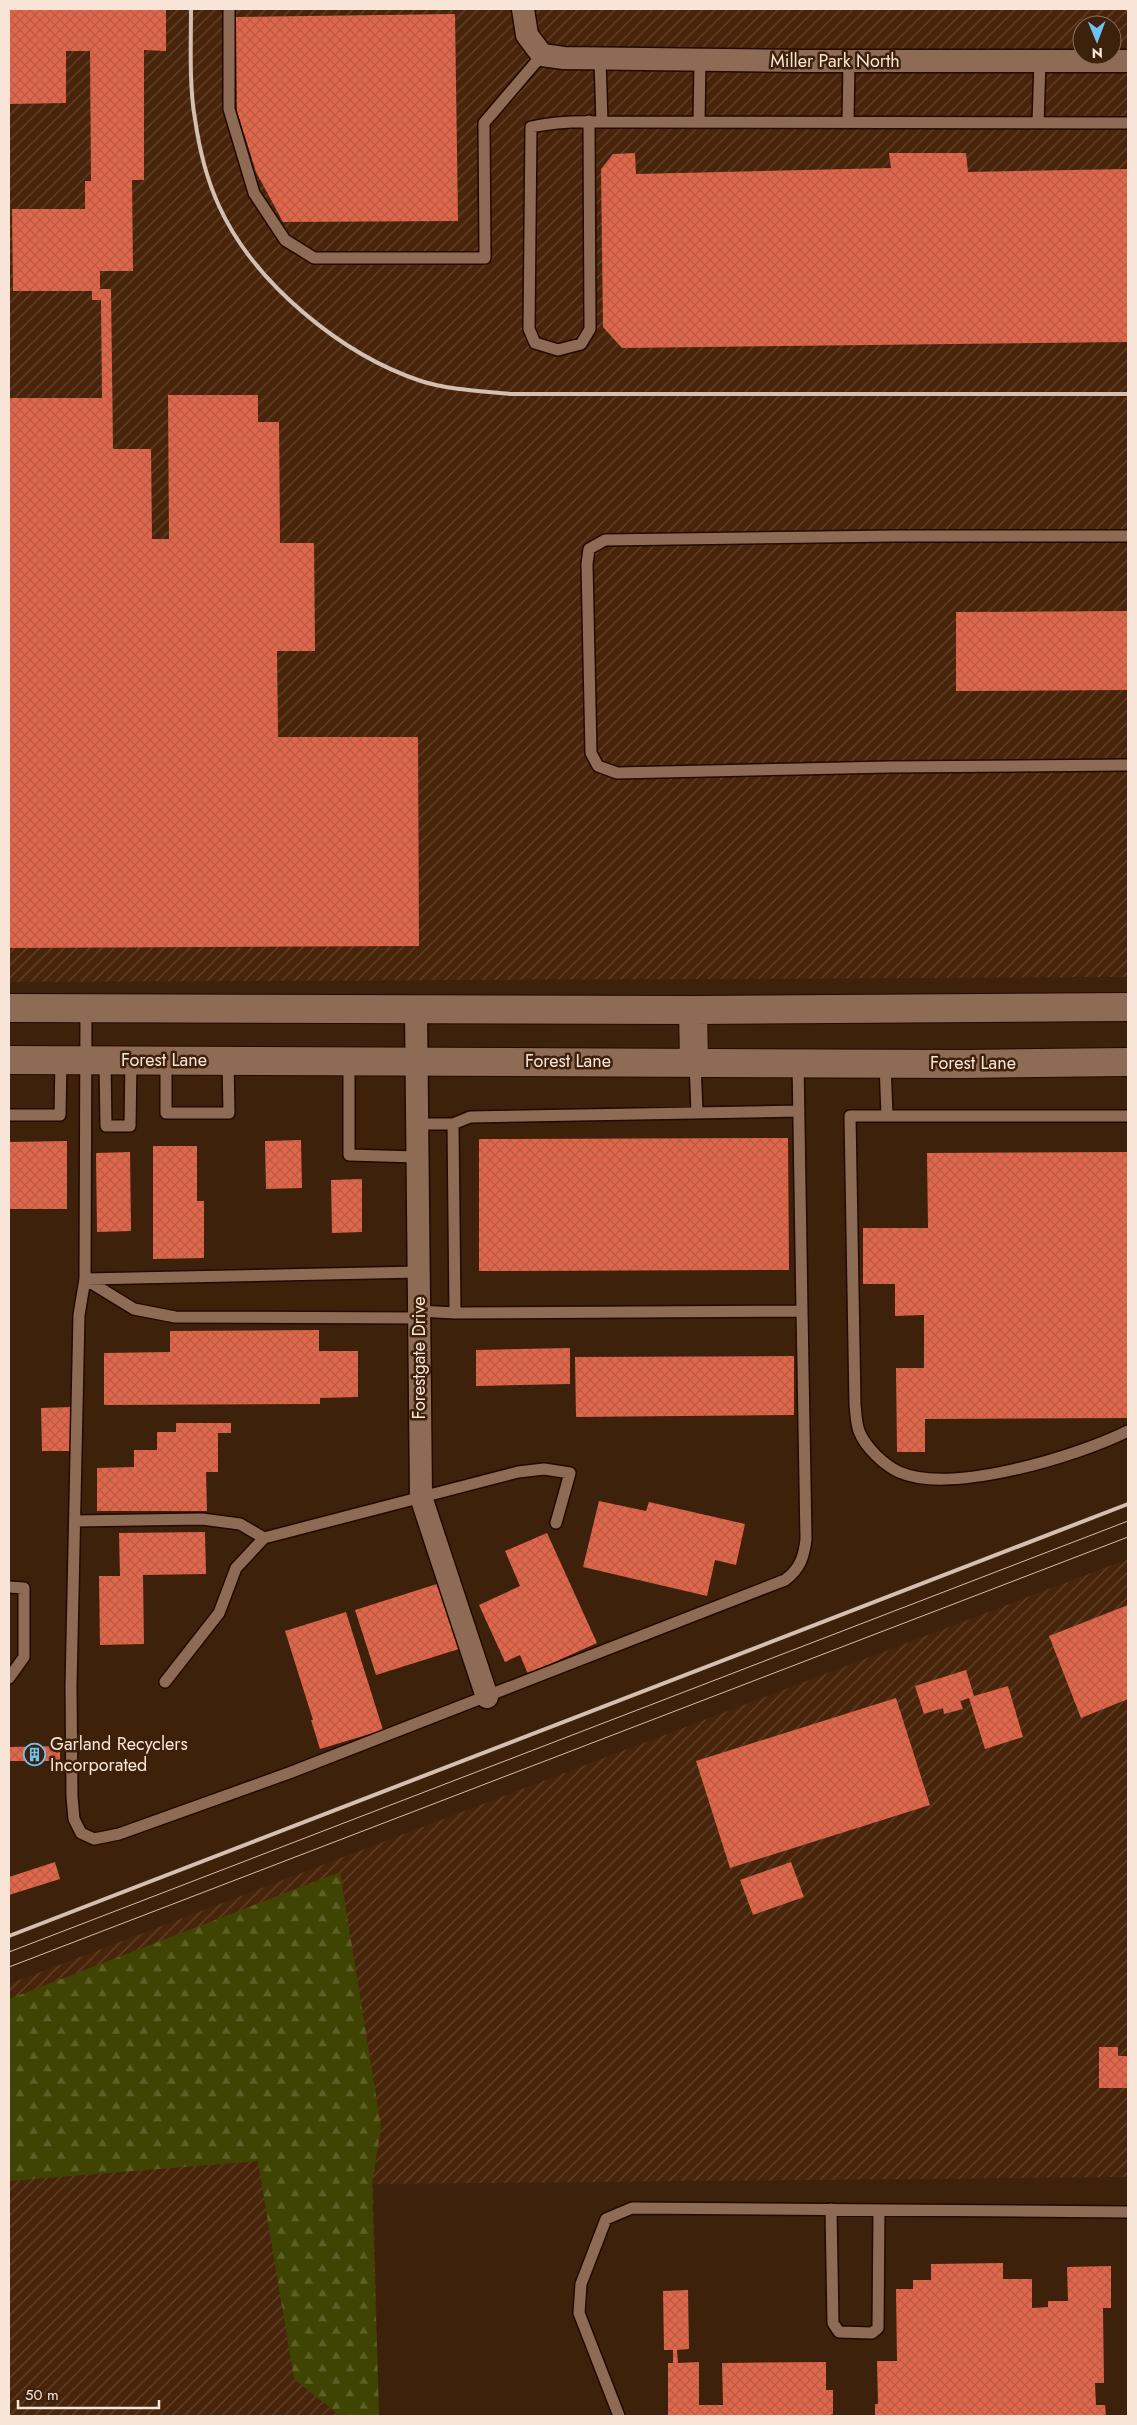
<svg xmlns="http://www.w3.org/2000/svg" width="1137" height="2425" font-family="Jost,sans-serif">
<style>
.industrial{fill:url(#industrial-furrows);fill-rule:evenodd}
.forest{fill:url(#forest-firs)}
.building{fill:url(#building-cross-hatch)}
.lines{fill:none;stroke-linecap:round;stroke-linejoin:round}
.lane-casing{stroke:#230900;stroke-width:14}
.street-casing{stroke:#230900;stroke-width:25}
.secondary-casing{stroke:#230900;stroke-width:30}
.lane{stroke:#8e6b55;stroke-width:11}
.street{stroke:#8e6b55;stroke-width:22}
.secondary{stroke:#8e6b55;stroke-width:28}
.tram{stroke:#d4bfb0;stroke-width:1}
.rail{stroke:#d4bfb0;stroke-width:4}
.labels{text-anchor:middle;dominant-baseline:central;stroke-width:5;stroke-linejoin:round;paint-order:stroke}
.street-label{font-size:18px;fill:#f8e5d8;stroke:#3e210b}
.poi-label{font-size:18px;fill:#f8e5d8;stroke:#3e210b;text-anchor:start}
</style>
<defs>
<pattern id="industrial-furrows" width="10" height="10" patternUnits="userSpaceOnUse" patternTransform="scale(1.25)"><rect width="10" height="10" fill="#48250a"/><path d="M-1 1l2-2M0 10L10 0M9 11l2-2" fill="none" stroke="#63442d"/></pattern>
<pattern id="forest-firs" width="22" height="20" patternUnits="userSpaceOnUse" patternTransform="scale(1.25)"><rect width="22" height="20" fill="#3f4402"/><path d="M5 1l3.5 6h-7zM16 11l3.5 6h-7z" fill="#5c5f26"/></pattern>
<pattern id="building-cross-hatch" width="8" height="8" patternUnits="userSpaceOnUse" patternTransform="scale(1.25)"><rect width="8" height="8" fill="#e26649"/><path d="M0 0l8 8M0 8l8-8" fill="none" stroke="#b45c47"/></pattern>
</defs>
<rect width="100%" height="100%" fill="#3e210b"/>
<!-- industrial -->
<path class="industrial" d="M9,9H1128V977L9,982ZM1082,25H1112V55H1082Z
M1128,1559V2177L373,2184L379,2416H9V1984Z"/>
<!-- forest -->
<path class="forest" d="M340,1872L381,2127L372,2184L379,2416H340L294,2379L258,2161L9,2181V1999Z"/>
<!-- building -->
<path class="building" d="M9,9H166V51L144,50V180H132L133,271H100V289H111L113,449H151L152,539H169L168,395H258V422H279L280,543H314L315,651H277L278,737H418L419,946L9,948V398H102L101,300H92V291H13L12,209H85V181H91L90,51H66V103L9,104Z
M455,14L458,221L283,222L256,172L237,111L236,17Z
M635,153L636,174L891,168L889,153H966L968,172L1128,169V342L622,348L603,327L601,169L613,154Z
M1128,611V690L956,691V612Z
M788,1138L789,1270L479,1271V1139Z
M301,1140L302,1188L266,1189L265,1141Z
M67,1141V1209H9V1142Z
M153,1146H197V1201H204V1258L153,1259Z
M130,1152L131,1231L97,1232L96,1153Z
M1128,1152V1418L925,1419V1452H897L896,1368H924V1315L895,1316V1284H863V1228H928L927,1153Z
M362,1179V1232L332,1233L331,1180Z
M319,1330V1351H358V1397L320,1398V1404L104,1405V1353L170,1352V1331Z
M570,1348V1384L476,1386V1350Z
M794,1356V1415L576,1417L575,1357Z
M72,1407V1451H42L41,1408Z
M176,1423H231V1433H218V1472H206L207,1511H97V1468L134,1467V1450H157V1432H176Z
M599,1501L646,1511L649,1502L745,1524L736,1565L715,1560L707,1596L583,1567Z
M205,1532L206,1574L143,1575L144,1644L100,1645L99,1576H120L119,1533Z
M547,1533L597,1643L528,1674L520,1655L505,1662L479,1605L520,1586L505,1551Z
M437,1584L459,1649L376,1675L355,1610Z
M1128,1605V1699L1081,1718L1049,1636Z
M346,1612L383,1730L320,1749L311,1720H313L285,1631Z
M966,1670L974,1696L1008,1686L1023,1737L985,1749L969,1698L960,1701L963,1709L944,1714L943,1708L924,1714L915,1686Z
M896,1698L930,1805L730,1868L696,1761Z
M60,1746V1761H9V1747Z
M55,1862L60,1879L9,1895V1877Z
M791,1862L804,1897L753,1915L740,1880Z
M1099,2047H1118V2056H1128V2088H1099Z
M1003,2263V2279H1032V2308L1048,2307V2301H1068L1067,2267L1111,2266V2308H1103L1104,2383H1095L1096,2405H1105L1106,2416H875V2404H878L877,2361H897L896,2289H913V2280H931V2264Z
M688,2290L689,2349L677,2350L678,2363L699,2362V2405H723L722,2363L826,2362V2390H833V2414L827,2416H668V2363H673V2350H664L663,2291Z"/>
<g class="lines">
<defs>
<path id="lane" d="M229,9V109L254,193L285,240L314,258H485L484,123L542,55
M589,121L590,329L581,344L558,350L535,343L529,329L531,127C554,122 578,121 602,122L600,59
M602,122L1128,123
M699,122L700,60
M848,122L849,61
M1038,123L1040,61
M1128,536H894L605,540L589,549L587,564L591,753L598,766L617,773L889,767L1128,765
M86,1008L85,1279L419,1272
M166,1060V1113H229L228,1061
M349,1060V1155L417,1157
M105,1061L106,1126H130L131,1060
M695,1063L697,1112
M885,1063L887,1116
M9,1115H60L61,1060
M1128,1116H850L855,1405C856,1413 856,1423 859,1431C865,1447 884,1465 899,1472C951,1495 1078,1456 1128,1431
M417,1124H453L470,1117L799,1111
M453,1124L455,1313
M419,1311L455,1313L802,1311L798,1062
M419,1318L175,1317L134,1309L85,1279L79,1315L71,1687L72,1797L74,1819L81,1833L94,1839L119,1834L289,1773L785,1580C800,1569 804,1557 806,1539L802,1311
M75,1521L202,1519L240,1524L264,1538
M9,1587L24,1588V1657L9,1678
M165,1682L219,1613L236,1568L264,1538L518,1472L544,1469L570,1473L556,1523
M831,2209L833,2323L839,2332L872,2333L878,2328L879,2210
M619,2416L579,2313L581,2284L606,2219L632,2208L1128,2212"/>
<path id="street" d="M523,9L527,35L542,55L564,58L802,61H1128
M416,1009L421,1497L487,1697"/>
<path id="secondary" d="M9,1008L693,1010L1128,1007
M693,1010L694,1061
M9,1060L964,1064L1128,1062"/>
</defs>
<!-- lane casing -->
<use href="#lane" class="lane-casing"/>
<!-- street casing -->
<use href="#street" class="street-casing"/>
<!-- secondary casing -->
<use href="#secondary" class="secondary-casing"/>
<!-- lane -->
<use href="#lane" class="lane"/>
<!-- street -->
<use href="#street" class="street"/>
<!-- secondary -->
<use href="#secondary" class="secondary"/>
<!-- tram -->
<path class="tram" d="M9,1952L1128,1521
M9,1967L1128,1537"/>
<!-- rail -->
<path class="rail" d="M191,9C191,44 189,85 195,119C199,147 207,180 219,206C254,283 342,355 421,381C449,390 482,391 511,394H1128
M9,1936L1128,1504"/>
</g>
<!-- icons -->
<defs>
<symbol id="building-ring" viewBox="-11 -11 22 22"><circle r="9.5" fill="#3e210b" stroke="#6cc3f2" stroke-width="1.5"/><path d="M-4-6H4V6H1V3H-1V6H-4ZM-2.5-4.3h1.7v1.8h-1.7ZM.8-4.3h1.7v1.8H.8ZM-2.5-1h1.7V.8h-1.7ZM.8-1h1.7V.8H.8Z" fill="#6cc3f2"/></symbol>
</defs>
<g fill-rule="evenodd">
<use href="#building-ring" x="22" y="1742" width="25" height="25"/>
</g>
<g class="labels">
<!-- street labels -->
<g class="street-label">
<text x="835" y="61">Miller Park North</text>
<text x="164" y="1060">Forest Lane</text>
<text x="568" y="1061">Forest Lane</text>
<text x="973" y="1063">Forest Lane</text>
<text transform="translate(419 1358) rotate(-90)">Forestgate Drive</text>
</g>
<!-- poi labels -->
<g class="poi-label">
<text x="50" y="1744">Garland Recyclers<tspan x="50" dy="21">Incorporated</tspan></text>
</g>
</g>
<!-- border -->
<rect width="1137" height="2425" fill="none" stroke="#f8e5d8" stroke-width="20"/>
<!-- north arrow -->
<g transform="translate(1097 40) rotate(179)"><circle r="24" fill="#3e210b" stroke="#886f5d"/>
<path d="M0-4L9 19L0 12L-9 19Z" fill="#6cc3f2"/>
<text y="-8" font-size="14" font-weight="bold" text-anchor="middle" fill="#f8e5d8">N</text>
</g>
<!-- scale -->
<path d="M18 2400v8h141v-8" fill="none" stroke="#f8e5d8" stroke-width="2.5"/>
<text x="25" y="2400" font-size="15" fill="#f8e5d8" stroke="#3e210b" stroke-width="4" paint-order="stroke">50 m</text>
</svg>
